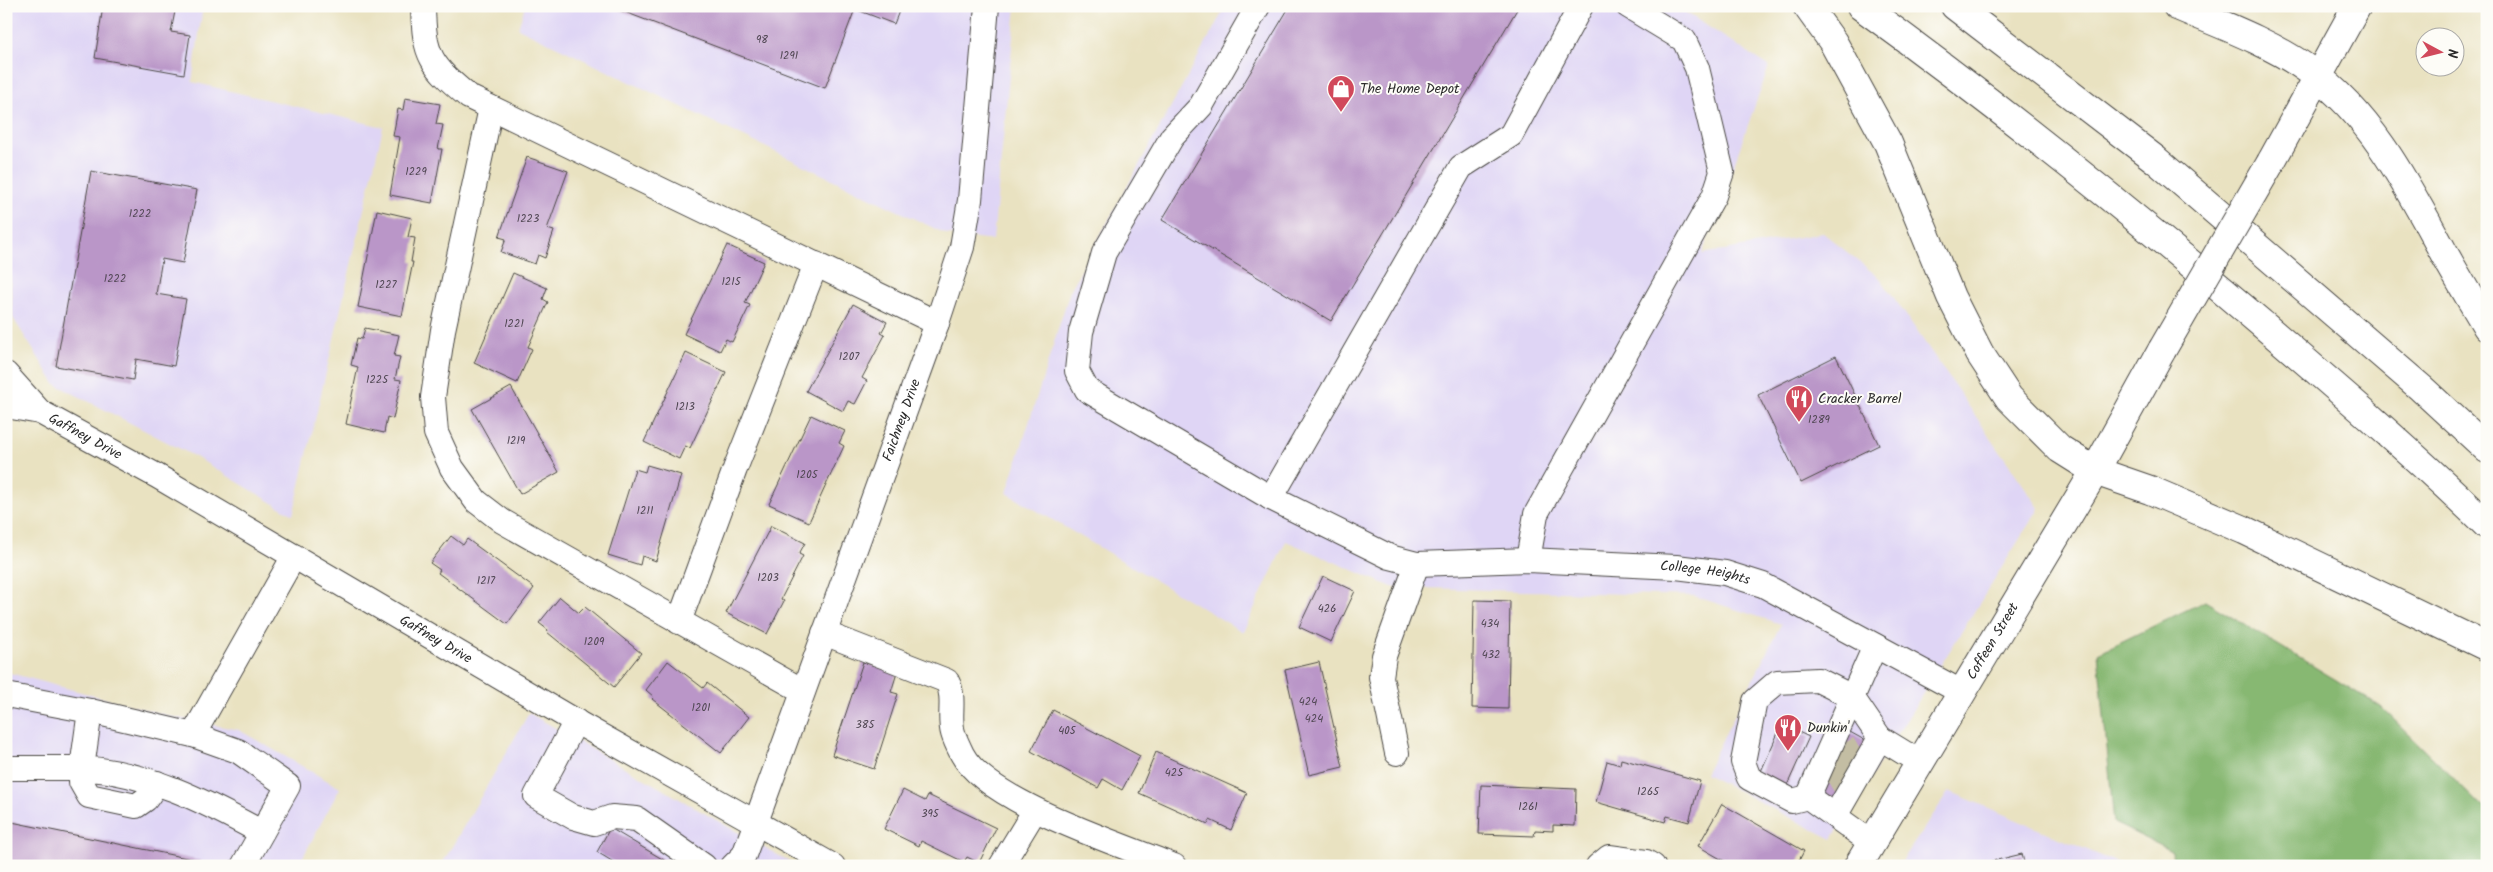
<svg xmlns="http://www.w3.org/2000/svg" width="2493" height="872" font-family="Kalam,sans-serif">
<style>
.built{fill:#dfd5f5}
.forest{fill:#87b872;stroke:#59724e}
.building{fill:#ba96c8}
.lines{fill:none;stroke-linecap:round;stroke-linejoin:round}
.minor-tunnel{stroke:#c3bda3;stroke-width:24;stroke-dasharray:24 12;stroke-linecap:butt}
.minor-casing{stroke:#484642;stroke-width:26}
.major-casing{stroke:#484642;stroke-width:30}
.highway-casing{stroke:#484642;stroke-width:30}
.minor{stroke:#fff;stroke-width:24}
.major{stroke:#fff;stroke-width:28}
.highway{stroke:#fff;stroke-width:28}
.major-bridge-casing{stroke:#484642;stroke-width:30;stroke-linecap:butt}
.major-bridge{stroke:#fff;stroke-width:28}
.labels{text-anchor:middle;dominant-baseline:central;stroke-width:4;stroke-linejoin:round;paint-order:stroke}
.number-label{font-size:11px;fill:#4f4652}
.poi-label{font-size:14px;fill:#2b2b2b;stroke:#fdfcf7;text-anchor:start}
.street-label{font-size:14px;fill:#2b2b2b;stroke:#fdfcf7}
</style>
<rect width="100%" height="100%" fill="#fdfcf7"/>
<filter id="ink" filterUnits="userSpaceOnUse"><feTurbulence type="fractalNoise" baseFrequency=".02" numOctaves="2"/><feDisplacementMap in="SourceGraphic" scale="10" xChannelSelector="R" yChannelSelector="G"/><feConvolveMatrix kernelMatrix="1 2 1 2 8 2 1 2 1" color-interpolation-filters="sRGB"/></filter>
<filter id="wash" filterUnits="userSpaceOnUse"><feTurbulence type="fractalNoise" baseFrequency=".0096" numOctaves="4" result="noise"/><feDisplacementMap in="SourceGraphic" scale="20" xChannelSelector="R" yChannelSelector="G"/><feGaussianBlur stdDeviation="1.12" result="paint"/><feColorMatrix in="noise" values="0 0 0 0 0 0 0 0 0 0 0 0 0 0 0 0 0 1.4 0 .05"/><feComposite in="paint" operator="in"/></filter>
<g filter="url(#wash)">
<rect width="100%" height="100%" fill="#e9e2c1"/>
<!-- built -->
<path class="built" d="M6,6H203L192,82L383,127L293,515L196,457L55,384L13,318L6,224Z
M525,6H1016L993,240L946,234L518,28Z
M1226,6H1676L1769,66L1702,254L1823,233L1881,279L2039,508L1832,839L1705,774L1781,624L1694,596L1392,587L1286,541L1243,632L1007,493L1070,291Z
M6,672L174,717L239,730L340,788L298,866H6Z
M529,713L797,866H441Z
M1949,791L2125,866H1899Z"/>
<!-- forest -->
<path class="forest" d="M2205,601L2381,707L2487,811V866H2173L2172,851L2114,823L2098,653Z"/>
<g id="blocks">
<!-- building -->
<path class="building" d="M103,6H176L171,32L190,35L184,74L95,58Z
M609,6H901L894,24L855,9L825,88Z
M1290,6H1519L1331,321L1162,220Z
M405,98L440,104L436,124L443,125L438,149H442L432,203L390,195L400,137L393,136L398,109L403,110Z
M527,157L568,171L547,229L554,231L545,258L538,255L535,264L501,252L506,239L499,237Z
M91,171L197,190L183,263L162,259L156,294L186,299L174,366L136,359L133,380L56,366Z
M377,210L412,218L408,237L415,238L411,262H413L402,316L358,307Z
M727,245L764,262L745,303L750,305L732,342L726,339L720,351L684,334Z
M513,273L547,288L543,299L548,302L528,347L532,349L517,383L474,363Z
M853,304L887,322L881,333L885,335L862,378L867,381L855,404L848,401L843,411L806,391Z
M365,328L399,335L394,356L400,357L395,379L401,380L393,419L387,417L384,433L346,424L358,367L351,365L357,338L362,339Z
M686,353L726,372L690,448L685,446L679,459L644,442Z
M1836,356L1879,445L1801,483L1758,395Z
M511,387L559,472L520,494L472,409Z
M811,415L845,431L839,443L844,446L809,522L769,504Z
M647,465L681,475L656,561L642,556L640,565L608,555L635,469L645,472Z
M771,526L805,543L799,554L803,556L781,599L784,601L767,634L726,613Z
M451,536L463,545L467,539L534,588L507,624L438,573L440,570L430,563Z
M1323,576L1355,591L1331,642L1299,627Z
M560,597L579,613L585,607L641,653L614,687L547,632L548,630L539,623Z
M1474,600L1510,601L1508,709L1472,708Z
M668,661L703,688L707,683L749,717L721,753L652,699L654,697L646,690Z
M863,662L897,673L891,692L898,694L874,769L832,755Z
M1319,662L1343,767L1309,775L1285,670Z
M1053,710L1140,756L1122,790L1103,779L1098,788L1031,751Z
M1782,724L1809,737L1785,790L1758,778Z
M1850,732L1868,742L1837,801L1819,791Z
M1156,752L1247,793L1231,830L1210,820L1208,824L1139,793Z
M1621,759L1700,781L1689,822L1667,816L1665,822L1596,802L1607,761L1620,765Z
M1481,785L1576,789L1575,826L1553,825V831L1535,830L1534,836L1479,834Z
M903,790L925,801L928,795L996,828L979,863L967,857L964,862L921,841L919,846L884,829Z
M1722,804L1804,851L1796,866H1733L1698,846Z
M7,821L201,861L200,866H6Z
M610,828L674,866H620L597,852Z
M2022,854L2025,866H1976V865Z"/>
</g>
</g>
<g filter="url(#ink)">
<use href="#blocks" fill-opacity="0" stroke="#484642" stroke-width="1"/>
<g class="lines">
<!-- minor-tunnel -->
<path class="minor-tunnel" d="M1843,744L1856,766
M1832,765L1845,787"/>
<defs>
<g id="minor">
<path d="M423,6C424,57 431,65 469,97L937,323"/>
<path id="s1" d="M1258,6L1201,106L1172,137L1104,253L1081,332L1077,371L1087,390L1271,498L1390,557L1417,564L1528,560L1676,567L1725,573L1763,585L1963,693"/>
<path d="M491,108L443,330L433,397L436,433L452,468L476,501L502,521L803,691"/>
<path d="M6,374L40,412"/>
<path id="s2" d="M6,406L40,412L157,476L573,720L833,866"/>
<path d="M1271,498L1461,167L1511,135L1581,6"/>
<path d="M1528,560L1536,514L1714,196L1722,172L1697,68L1684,40L1628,6"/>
<path d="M679,622L735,469L816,264"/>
<path d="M824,633L947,681C956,698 948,716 953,733C955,740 959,748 962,754C987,802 1122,845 1174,866"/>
<path d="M6,695L90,711L193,735"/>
<path d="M90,711L82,768C150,773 202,800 261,832"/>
<path d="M576,721L536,796L573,817L594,823L612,817L637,819L704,866"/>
<path d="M1880,738L1921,763"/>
<path d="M1397,753L1381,677L1384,656L1417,564"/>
<path d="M6,768H82L81,782L89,796L136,806L146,799L157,783"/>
<path d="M1808,797L1792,801L1749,778L1743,762L1755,701L1777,682L1818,680L1852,697L1880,738L1835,816"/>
<path d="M1872,843L1808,797L1875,646"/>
<path d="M243,866L288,786L238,751L193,735L294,556"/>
<path id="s3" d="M733,866L744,855L756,822L937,323L962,247L970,200L987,6"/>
<path d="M1001,866L1035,810"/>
<path d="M1598,866L1609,857L1646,862L1653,866"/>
</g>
<g id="major">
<path d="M2271,162L2357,6"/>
<path id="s4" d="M1858,866L2095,471L2162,350"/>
</g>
<path id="highway" d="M1807,6L1833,42L1888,143L1951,297L1980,354L2009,398L2060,449L2095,471L2150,490L2244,530L2487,647
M1861,6C1999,106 2132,213 2261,323C2338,389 2414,454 2487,525
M1955,6L2156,160L2421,388L2487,449
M2177,6C2220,24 2272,43 2310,71C2373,116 2409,189 2445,255C2459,280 2473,303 2487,327"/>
</defs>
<!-- minor casing -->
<use href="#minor" class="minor-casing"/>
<!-- major casing -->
<use href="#major" class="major-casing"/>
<!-- highway casing -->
<use href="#highway" class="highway-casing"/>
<!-- minor -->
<use href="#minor" class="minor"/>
<!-- major -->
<use href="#major" class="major"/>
<!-- highway -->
<use href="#highway" class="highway"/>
<defs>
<path id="major-bridge" d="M2162,350L2271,162"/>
</defs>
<!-- major-bridge casing -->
<use href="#major-bridge" class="major-bridge-casing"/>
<!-- major-bridge -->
<use href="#major-bridge" class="major-bridge"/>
</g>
</g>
<!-- icons -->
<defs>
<symbol id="shop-pin" viewBox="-11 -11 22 30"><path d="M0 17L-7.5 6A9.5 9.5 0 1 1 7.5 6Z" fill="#d1495b" stroke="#fdfcf7"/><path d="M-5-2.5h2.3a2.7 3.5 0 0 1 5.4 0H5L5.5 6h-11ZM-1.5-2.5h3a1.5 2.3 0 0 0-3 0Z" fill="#fff"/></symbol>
<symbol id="restaurant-pin" viewBox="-11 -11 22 30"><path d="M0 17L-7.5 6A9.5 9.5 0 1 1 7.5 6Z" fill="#d1495b" stroke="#fdfcf7"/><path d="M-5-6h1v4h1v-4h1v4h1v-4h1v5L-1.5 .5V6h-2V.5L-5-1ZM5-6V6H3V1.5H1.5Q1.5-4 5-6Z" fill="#fff"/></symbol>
</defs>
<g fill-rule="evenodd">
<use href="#shop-pin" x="1325" y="73" width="32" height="43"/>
<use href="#restaurant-pin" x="1783" y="383" width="32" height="43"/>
<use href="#restaurant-pin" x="1772" y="712" width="32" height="43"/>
</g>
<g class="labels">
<!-- number labels -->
<g class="number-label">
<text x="762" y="40">98</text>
<text x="789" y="56">1291</text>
<text x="416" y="172">1229</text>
<text x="140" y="214">1222</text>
<text x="528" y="219">1223</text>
<text x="115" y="279">1222</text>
<text x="731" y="282">1215</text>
<text x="386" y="285">1227</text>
<text x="514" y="324">1221</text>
<text x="849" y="357">1207</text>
<text x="377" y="380">1225</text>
<text x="685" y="407">1213</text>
<text x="1819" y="420">1289</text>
<text x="516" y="441">1219</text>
<text x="807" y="475">1205</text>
<text x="645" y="511">1211</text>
<text x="768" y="578">1203</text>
<text x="486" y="581">1217</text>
<text x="1327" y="609">426</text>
<text x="1490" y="624">434</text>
<text x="594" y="642">1209</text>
<text x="1491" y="655">432</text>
<text x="1308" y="702">424</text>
<text x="701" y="708">1201</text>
<text x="1314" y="719">424</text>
<text x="865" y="725">385</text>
<text x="1067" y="731">405</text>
<text x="1174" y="773">425</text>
<text x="1648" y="792">1265</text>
<text x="1528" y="807">1261</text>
<text x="930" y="814">395</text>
</g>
<!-- poi labels -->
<g class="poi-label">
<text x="1360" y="89">The Home Depot</text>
<text x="1818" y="399">Cracker Barrel</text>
<text x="1807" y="728">Dunkin'</text>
</g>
<!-- street labels -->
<g class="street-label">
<text stroke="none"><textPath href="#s3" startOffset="478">Faichney Drive</textPath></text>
<text stroke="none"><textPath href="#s2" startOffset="86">Gaffney Drive</textPath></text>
<text stroke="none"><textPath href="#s1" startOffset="1098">College Heights</textPath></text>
<text stroke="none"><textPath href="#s2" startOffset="491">Gaffney Drive</textPath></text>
<text stroke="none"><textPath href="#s4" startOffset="262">Coffeen Street</textPath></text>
</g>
</g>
<!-- margin -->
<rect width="2493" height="872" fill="none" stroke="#fdfcf7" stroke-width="25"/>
<!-- north arrow -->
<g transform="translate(2440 52) rotate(97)"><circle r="24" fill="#fdfcf7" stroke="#a9a8a5"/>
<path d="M0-4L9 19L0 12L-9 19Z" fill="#d1495b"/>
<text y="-8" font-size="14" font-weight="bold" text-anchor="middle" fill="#2b2b2b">N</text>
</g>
</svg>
